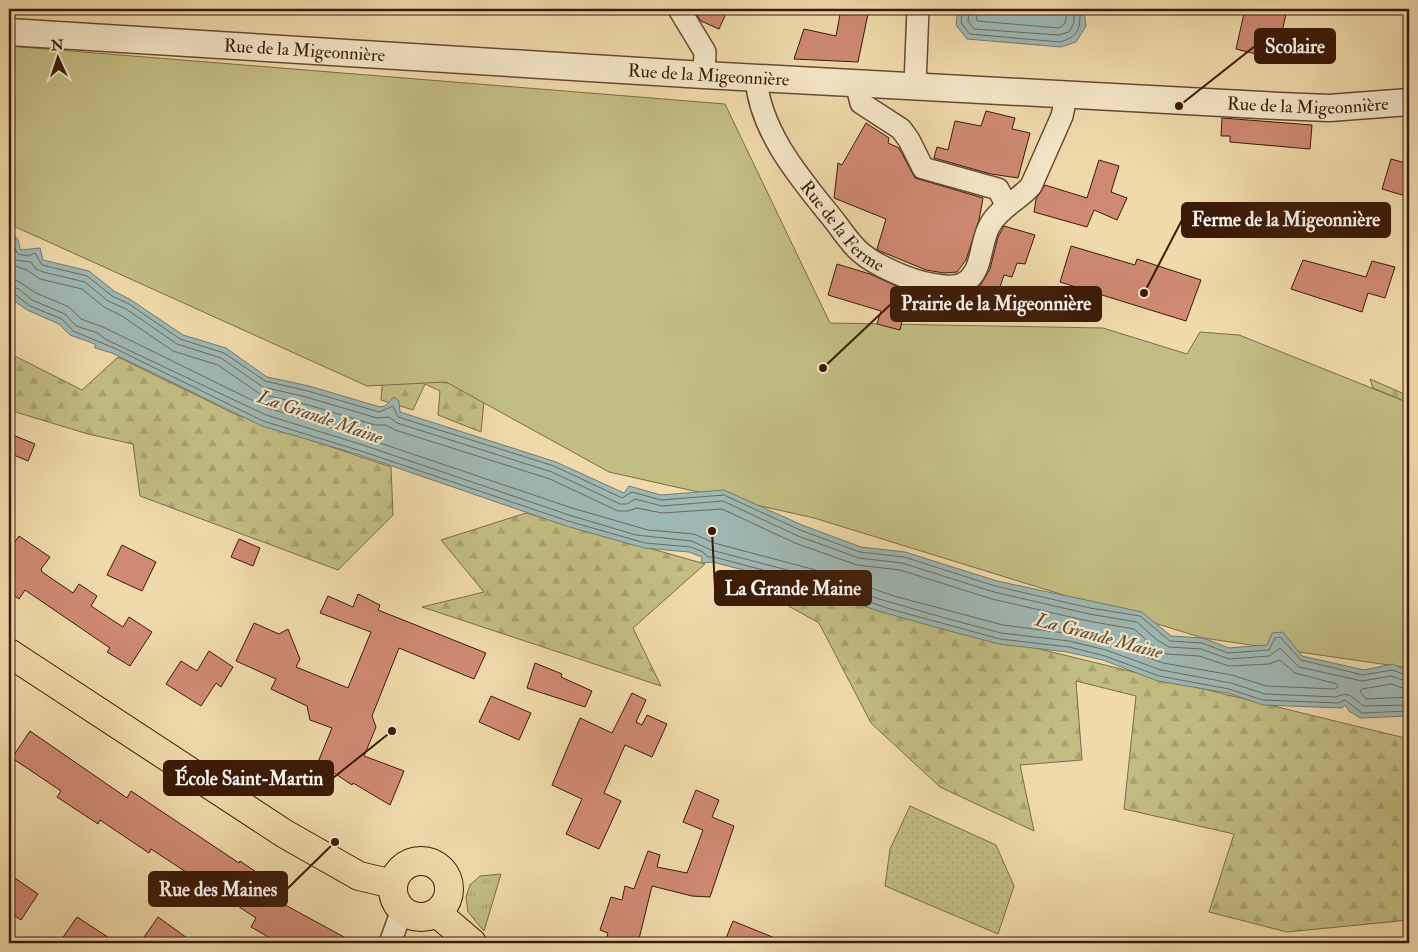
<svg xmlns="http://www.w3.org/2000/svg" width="1418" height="952" font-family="'IM FELL Double Pica',serif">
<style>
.grass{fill:url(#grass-tufts);stroke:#7e6c45}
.forest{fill:url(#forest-firs);stroke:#7e6c45}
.park{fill:#c2bd83;stroke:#7e6c45}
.garden{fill:url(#garden-dots);stroke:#7e6c45}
.water{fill:#9eb8b4;stroke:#76796f}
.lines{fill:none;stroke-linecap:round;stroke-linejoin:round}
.shore{stroke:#6c695e;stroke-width:1}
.building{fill:#d08a73;stroke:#3b1a07}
.minor-casing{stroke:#684a30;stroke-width:24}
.tertiary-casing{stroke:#684a30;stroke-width:29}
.primary-casing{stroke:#3b1a07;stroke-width:30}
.minor{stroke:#f5e7c8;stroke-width:21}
.tertiary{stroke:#f5e7c8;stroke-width:26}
.primary{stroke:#f0daab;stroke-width:28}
.labels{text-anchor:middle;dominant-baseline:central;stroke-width:4.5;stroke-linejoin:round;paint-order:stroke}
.street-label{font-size:18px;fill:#3b1a07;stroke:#f5e7c8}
.water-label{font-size:19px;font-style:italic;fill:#59493b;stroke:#f5e7c8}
.leader{fill:none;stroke:#3b1a07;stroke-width:2}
.callout-dot{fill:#3b1a07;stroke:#f5e7c8;stroke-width:2}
.callout{fill:#3b1a07;stroke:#3b1a07;stroke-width:2}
.callout-label{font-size:19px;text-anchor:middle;font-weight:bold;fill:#fff}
</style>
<defs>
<pattern id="grass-tufts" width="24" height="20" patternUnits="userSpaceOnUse" patternTransform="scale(1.25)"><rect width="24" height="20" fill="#c2bd83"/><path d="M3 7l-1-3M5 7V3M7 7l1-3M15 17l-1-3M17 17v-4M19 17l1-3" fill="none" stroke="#a8a270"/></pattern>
<pattern id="forest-firs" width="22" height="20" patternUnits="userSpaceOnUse" patternTransform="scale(1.25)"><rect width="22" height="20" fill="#c2bd83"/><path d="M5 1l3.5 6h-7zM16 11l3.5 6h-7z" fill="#a8a270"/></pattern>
<pattern id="garden-dots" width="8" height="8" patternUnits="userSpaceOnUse" patternTransform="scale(1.25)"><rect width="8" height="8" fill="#c2bd83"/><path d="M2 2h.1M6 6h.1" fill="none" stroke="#a8a270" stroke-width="1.8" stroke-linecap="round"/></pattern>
</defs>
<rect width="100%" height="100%" fill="#f0daab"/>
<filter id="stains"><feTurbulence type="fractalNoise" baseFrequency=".004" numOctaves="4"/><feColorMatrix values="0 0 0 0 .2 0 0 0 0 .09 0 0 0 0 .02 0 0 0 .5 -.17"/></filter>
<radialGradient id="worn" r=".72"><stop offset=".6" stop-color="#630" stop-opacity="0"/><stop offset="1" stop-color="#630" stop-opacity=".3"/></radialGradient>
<!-- grass -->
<path class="grass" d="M501,874L484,931L468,912L466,897L470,885L480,876Z"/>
<!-- forest -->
<path class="forest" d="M386,335L484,402L481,432L438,415L440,391L425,384L413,410L381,400Z
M9,353L82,390L118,357L237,415L391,467L393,515L338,570L140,496L133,444L88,434L9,410Z
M1370,379L1409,396V403L1373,388Z
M526,513L705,564L633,628L661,686L422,607L484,592L441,540Z
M731,574L1409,739V920L1287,932L1209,912L1234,834L1124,809L1136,696L1076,681L1082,760L1020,765L1034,831L940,787L871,723L819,623Z"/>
<!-- park -->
<path class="park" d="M9,46L725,104L830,323L1103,328L1187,354L1200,332L1239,335L1409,403V668L1203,638L814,518L609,472L446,382L367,386L9,224Z"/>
<!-- garden -->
<path class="garden" d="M910,806L996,845L1014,886L998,934L885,886L890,849Z"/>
<!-- water -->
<path class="water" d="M958,9H1084L1086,26L1076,42L1061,47L967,39L956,25Z
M9,236C21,235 17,243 21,250L40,248L43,260L89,271L114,291L131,300L183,335L226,348L267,377L309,386L380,407L385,406L394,397L399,401L400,412L556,462L624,493L629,486L661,495L724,490L802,525L861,547L905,552L997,581L1142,612L1171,636L1203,638L1229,648L1267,645L1272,633L1283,632L1302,656L1364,670L1393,664L1409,672V716L1360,718L1349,711L1345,705L1342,708L1263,705L1228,693L1158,681L1103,660L1067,652L999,644L942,629L875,610L822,591L713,562L701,563L702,557L689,552L644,548L566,526L360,455L262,426L112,353L95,348V344L70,335L59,324L27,310L9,297Z"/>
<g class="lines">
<!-- shore -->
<path class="shore" d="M962,9L961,23L970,34L1060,42C1080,36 1080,28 1080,9
M969,9L968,21L974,29L1059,35L1069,32L1074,23V9
M976,9L977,21L1058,28C1068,25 1066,17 1066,9
M9,241L14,242L15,249L18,254L28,256L35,253L42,265L87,276L112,296L129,304L180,339L224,353L265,381L308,391L379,412L393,406L398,417L554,466L622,498L632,492L661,500L724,495L800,530L860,552L904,557L995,586L1090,608L1140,616L1170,641L1202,643L1228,653L1269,650L1275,638L1280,637L1301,660L1363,675L1392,670L1409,676
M9,252L15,260L31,262L36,269L43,272L85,282L108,301L126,309L177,344L221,358L263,387L306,397L377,418L389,417L397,423L552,472L620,504H627L635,499L662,506L723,501L798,536L859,558L902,563L994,592L1089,614L1137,622L1157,640L1169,647L1201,649L1229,659L1269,656L1280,648L1299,667L1362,681L1391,676L1409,682
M9,264L27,270L40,279L82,289L104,307L122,316L173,351L218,365L260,394L305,404L375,425H386L395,430L550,479L618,511H628L637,508L662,513L722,509L795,543L857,565L900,570L992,599L1088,621L1134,629L1153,646L1166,654L1199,656L1229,666L1269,664L1280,660L1295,673L1337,684L1338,687L1334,689L1266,686L1232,675L1163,663L1109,643L1072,634L1003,625L894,596L827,573L714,543L694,534L648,530L572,508L365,438L268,408L103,327L81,319L69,307L36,293L18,281L9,279
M9,286L19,289L32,300L65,314L76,326L98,333L105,339L266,415L363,445L569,515L636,535L692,541L711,550L825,580L879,599L945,618L1001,633L1069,641L1106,650L1161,670L1231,683L1265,694L1336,697C1351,690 1353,700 1364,706L1409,705
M9,293L16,295L30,306L62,319L73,331L114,348L263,421L361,451L568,521L645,543L691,547L703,552L708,557H714L823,586L890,609L1000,639L1069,647L1105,656L1159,676L1229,689L1263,700L1338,703L1345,700L1362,713L1409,711
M1409,690L1391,684L1362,689L1360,691L1366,699L1409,697"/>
</g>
<!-- building -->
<path class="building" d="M693,9H728L719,29L701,21Z
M841,9H869L858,62L794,59L804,29L836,36Z
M1245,9H1264L1286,14L1276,59L1236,49Z
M986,111L1015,118L1012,129L1030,133L1018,178L991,174L934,158L937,147L948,150L955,121L981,126Z
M1222,118L1312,125L1310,149L1230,142V136H1221Z
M866,123L889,138L888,143L899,148L915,178L983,198L979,220L966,260L957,272L944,273L926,270L880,251L877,249L886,219L834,198L838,163L842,165Z
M1391,159L1409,164V197L1382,189Z
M1099,160L1119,166L1111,192L1127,198L1117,220L1094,210L1087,227L1034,212L1036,199L1045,185L1087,198Z
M1004,226L1035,235L1025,264L1017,263L1012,277L1004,275L995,302L976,293L990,269L998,237Z
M1071,246L1135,265L1137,259L1201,280L1186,321L1060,282Z
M1303,260L1366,277L1372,261L1395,267L1385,298L1368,293L1362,312L1291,289Z
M837,264L870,274L898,287L893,305L905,308L900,330L877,324L881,311L828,295Z
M13,435L35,444L28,461L9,453Z
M19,536L50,557L41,569L42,572L73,593L79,584L97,596L91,606L123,627L129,617L152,632L130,666L107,652L110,648L25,590L19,599L9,592L13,582L9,579V550Z
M239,539L260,548L253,566L231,557Z
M122,545L156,562L142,591L107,575Z
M358,594L380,605L378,610L486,653L474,679L399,648L372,716L376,727L364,756L404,771L390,805L353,783L352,785L318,762L332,728L310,720L307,706L271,689L276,679L236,661L254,623L279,634L288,629L300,659L296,667L348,688L371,632L320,613L328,596L353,607Z
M209,651L233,667L221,687L216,683L201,706L166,684L181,661L197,671Z
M535,663L562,674L561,677L592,691L585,707L527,688Z
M632,693L646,700L636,722L642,725L647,715L667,724L652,757L625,745L604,793L621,801L599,849L566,834L582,799L552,785L580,718L612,733Z
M491,696L531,713L519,740L479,722Z
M30,731L127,798L131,791L239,863L240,861L262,876L254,888L355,943H279L251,927L256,918L151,849L149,853L100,820L98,824L57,797L61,791L12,758Z
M696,790L719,800L712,817L734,826L710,897L692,896L652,886L638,943H605L608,933L600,930L611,897L622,900L625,886L634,889L648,851L660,855L657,867L687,873L703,830L683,822Z
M9,874L38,894L21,920L9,912Z
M77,917L117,943H59Z
M158,917L194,943H140Z
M733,921L787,943H724Z"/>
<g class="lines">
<defs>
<g id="minor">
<path d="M679,9L705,52L704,75"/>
<path id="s1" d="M756,78C760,132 800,178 833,219C841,229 849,242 859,251C874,265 911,281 931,284C940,286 956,288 964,283C984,271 979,243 990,225C999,208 1019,200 1031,186L1062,116L1067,93"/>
<path d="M856,83L861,103L901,129L909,140L923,168L998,189L1007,206"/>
<path d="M915,85L918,9"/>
<path d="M390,943L402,910"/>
</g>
<g id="tertiary">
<path id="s2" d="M9,32L704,75L1279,106L1329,108L1409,102"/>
</g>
<path id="primary" d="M9,653L285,834L359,876L393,884
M393 889a28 28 0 1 1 56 0a28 28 0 1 1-56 0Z
M437,913L472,943"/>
</defs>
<!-- minor casing -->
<use href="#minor" class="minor-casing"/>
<!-- tertiary casing -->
<use href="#tertiary" class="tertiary-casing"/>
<!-- primary casing -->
<use href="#primary" class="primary-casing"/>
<!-- minor -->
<use href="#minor" class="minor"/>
<!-- tertiary -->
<use href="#tertiary" class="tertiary"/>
<!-- primary -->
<use href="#primary" class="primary"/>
</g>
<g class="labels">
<!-- street labels -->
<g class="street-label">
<text stroke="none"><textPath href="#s2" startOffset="296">Rue de la Migeonnière</textPath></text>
<text stroke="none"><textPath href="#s2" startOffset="701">Rue de la Migeonnière</textPath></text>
<text stroke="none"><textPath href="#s2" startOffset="1301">Rue de la Migeonnière</textPath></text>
<text stroke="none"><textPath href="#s1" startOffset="175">Rue de la Ferme</textPath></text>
</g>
<!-- water labels -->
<g class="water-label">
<text transform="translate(320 417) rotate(19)">La Grande Maine</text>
<text transform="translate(1099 636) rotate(15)">La Grande Maine</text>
</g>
</g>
<!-- callouts -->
<path class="leader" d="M1179 106L1255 46M1144 293L1182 220M823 368L891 304M712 531L715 588M392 731L333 778M335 842L287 889"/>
<g class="callout-dot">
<circle cx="1179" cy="106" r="5"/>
<circle cx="1144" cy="293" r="5"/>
<circle cx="823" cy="368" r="5"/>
<circle cx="712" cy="531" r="5"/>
<circle cx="392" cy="731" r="5"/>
<circle cx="335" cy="842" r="5"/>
</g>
<g class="callout">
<rect x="1255" y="29" width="80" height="34" rx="5"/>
<rect x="1182" y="203" width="208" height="34" rx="5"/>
<rect x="891" y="287" width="210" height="34" rx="5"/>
<rect x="715" y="571" width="156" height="34" rx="5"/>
<rect x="164" y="761" width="169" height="34" rx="5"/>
<rect x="149" y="872" width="138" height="34" rx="5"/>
</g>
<g class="callout-label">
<text x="1295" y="53">Scolaire</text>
<text x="1286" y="226">Ferme de la Migeonnière</text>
<text x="996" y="310">Prairie de la Migeonnière</text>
<text x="793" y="595">La Grande Maine</text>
<text x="249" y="785">École Saint-Martin</text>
<text x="218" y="896">Rue des Maines</text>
</g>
<!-- margin -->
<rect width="1418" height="952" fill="none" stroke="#f0daab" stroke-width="30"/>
<rect x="10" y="10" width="1398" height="932" fill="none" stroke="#3b1a07" stroke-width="2.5"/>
<rect x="15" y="15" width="1388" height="922" fill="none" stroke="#3b1a07"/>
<!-- north arrow -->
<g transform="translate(58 58) rotate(357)" stroke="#f5e7c8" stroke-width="4" paint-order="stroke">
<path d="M0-4L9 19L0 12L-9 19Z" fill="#3b1a07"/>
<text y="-8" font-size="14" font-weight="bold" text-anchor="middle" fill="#3b1a07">N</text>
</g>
<rect width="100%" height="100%" filter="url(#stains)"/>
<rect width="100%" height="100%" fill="url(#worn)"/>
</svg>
